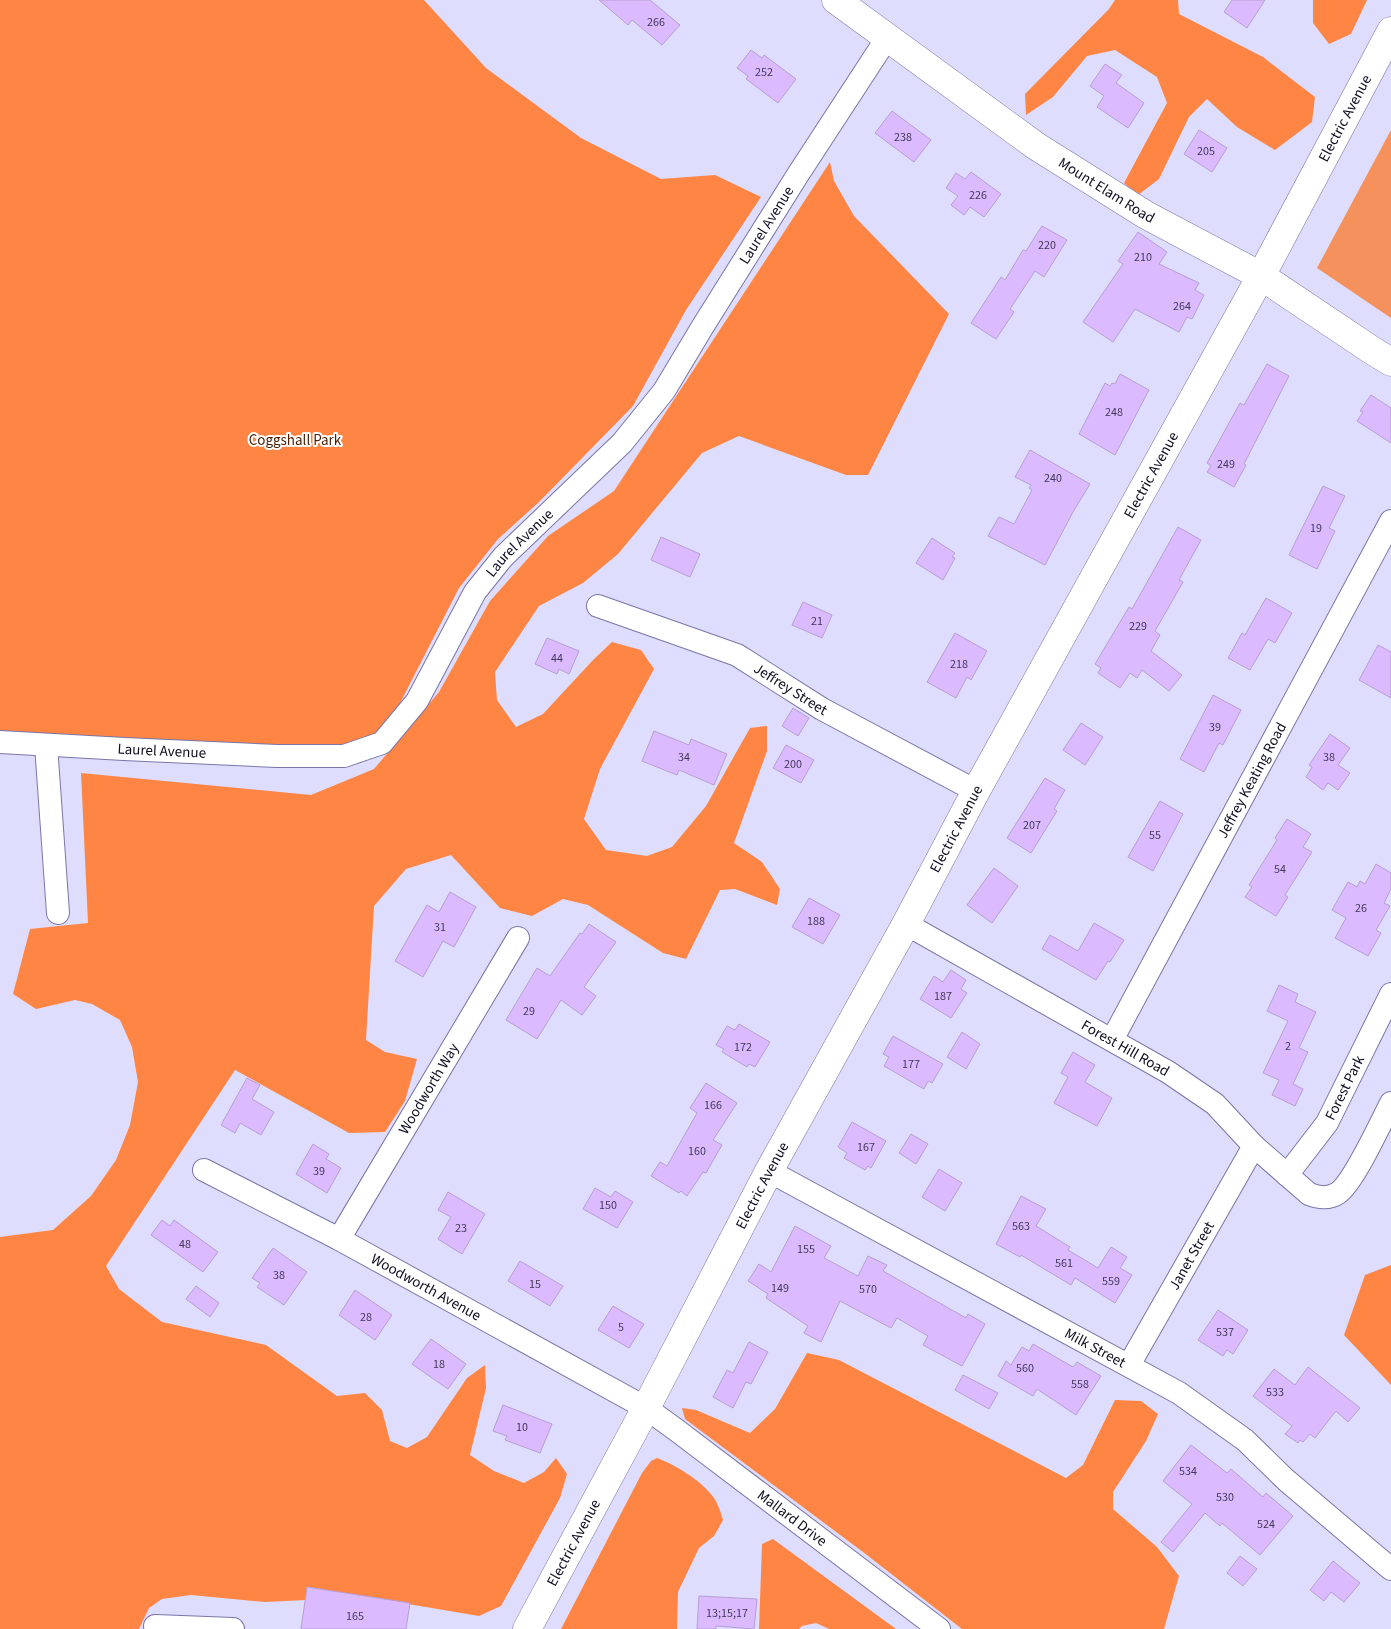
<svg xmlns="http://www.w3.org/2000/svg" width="1391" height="1629" font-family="'Source Sans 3',sans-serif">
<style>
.green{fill:#f5915d}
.forest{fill:#fe8543}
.building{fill:#dcbaff;stroke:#b79fd0}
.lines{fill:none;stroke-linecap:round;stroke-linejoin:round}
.minor-casing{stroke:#7976a7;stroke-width:24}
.major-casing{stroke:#7976a7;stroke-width:29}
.minor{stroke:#fff;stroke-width:22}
.major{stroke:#fff;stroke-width:28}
.labels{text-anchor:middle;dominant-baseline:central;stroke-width:4;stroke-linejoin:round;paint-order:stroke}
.number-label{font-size:12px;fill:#423958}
.street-label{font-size:15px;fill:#0f0e20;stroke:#fff}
.park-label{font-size:15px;fill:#4c1f04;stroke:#fff}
</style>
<rect width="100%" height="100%" fill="#deddfe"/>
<!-- green -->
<path class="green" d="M1391,130V318L1317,268Z"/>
<!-- forest -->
<path class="forest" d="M0,0H424L486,68L581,138L661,179L715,175L761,197L686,310L633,406L539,502L498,539L459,588L397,709L372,739L347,753L0,733Z
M1115,0H1178L1179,14L1263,57L1315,97L1312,122L1275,150L1237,127L1207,99L1189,117L1159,179L1138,195L1124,183L1167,103L1157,77L1115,50L1087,56L1053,97L1026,115L1025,94L1109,9Z
M1313,0H1367L1351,34L1329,44L1313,23Z
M830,162L834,181L854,216L949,314L868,475H846L739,436L702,453L618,554L583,583L539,606L495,672L497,700L516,727L543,714L593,660L612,642L641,650L654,669L600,769L584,819L606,850L647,856L672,847L706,806L750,728L767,726V751L734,843L762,862L780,889L777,905L735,889L720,890L686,959L663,953L588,905L563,899L532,916L500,908L451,855L406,869L374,906L366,1040L385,1052L417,1059L405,1101L385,1132L349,1133L235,1070L106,1266L119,1289L162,1322L266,1345L337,1396L365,1393L382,1410L390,1441L407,1448L427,1437L467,1378L485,1365L486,1388L470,1455L494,1471L524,1483L544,1472L556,1458L567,1474L560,1498L501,1606L479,1616L308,1587L306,1600L265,1602L191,1595L162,1599L149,1608L139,1629H0V1237L53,1230L91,1196L116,1160L130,1125L138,1082L132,1047L120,1020L92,1004L75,1000L36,1009L13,994L30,929L88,923L81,773L311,795L374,769L439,692L490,601L548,536L614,491Z
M1391,1265V1385L1344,1335L1365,1275Z
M807,1353L839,1360L1066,1478L1083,1465L1115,1400L1141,1401L1158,1414L1146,1441L1113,1492V1509L1157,1547L1179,1576L1164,1629H962L863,1552L685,1419L682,1408L696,1410L750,1433L775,1409Z
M657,1458C674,1464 698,1479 709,1492C717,1500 720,1510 723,1520L714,1536L699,1548L678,1592L677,1629H561L642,1473L651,1461Z
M773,1539L896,1629H829L816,1623L802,1626L799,1629H759L762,1544Z"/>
<!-- building -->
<path class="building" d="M599,0H650L680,25L662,45L632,20L628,25Z
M1232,0H1265L1247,28L1224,12Z
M751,50L762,58L764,55L796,79L778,103L746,79L748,76L737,68Z
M1105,64L1122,75L1116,83L1144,103L1128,128L1097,107L1104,96L1090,86Z
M892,111L931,140L914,162L875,133Z
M1199,130L1227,148L1212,172L1184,154Z
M971,172L1001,194L984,217L970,207L964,215L951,205L958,196L946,188L956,173L965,179Z
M1042,226L1067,240L1044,277L1035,271L1010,309L1014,312L996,339L971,323L1001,277L1005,280L1023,250L1026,251Z
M1138,232L1167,252L1159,264L1199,283L1195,290L1204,295L1192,319L1187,317L1179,332L1135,309L1113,342L1083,322L1123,264L1118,261Z
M1267,364L1289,376L1244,464L1246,465L1234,487L1207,472L1211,466L1207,463L1240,403L1244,405Z
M1120,374L1149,390L1115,455L1079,434L1105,383L1110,386L1112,383L1115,384Z
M1371,395L1391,408V443L1357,421L1363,412L1360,411Z
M1030,450L1090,484L1073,512L1045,565L988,536L999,517L1014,524L1032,490L1029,488L1031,485L1015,477Z
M1323,486L1345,496L1329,528L1335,531L1317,569L1289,555Z
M1178,527L1201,540L1179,580L1183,582L1155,631L1160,635L1151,651L1182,675L1169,691L1142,670L1137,678L1130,673L1120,688L1098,673L1101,668L1095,664L1129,607L1132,609Z
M661,537L700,554L690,577L651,560Z
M932,538L955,553L952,557L955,558L943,580L916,563Z
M1266,598L1292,613L1275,643L1268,639L1250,670L1228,658L1242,633L1245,635Z
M803,602L832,615L822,638L792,625Z
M955,633L987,651L971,680L967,677L956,698L927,682Z
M547,638L579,651L569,674L559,669L557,674L535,664Z
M1378,645L1391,652V698L1359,680Z
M1213,695L1241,710L1223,745L1219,743L1204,772L1180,759Z
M793,708L809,718L798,736L782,726Z
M1081,723L1103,737L1085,765L1063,750Z
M654,731L689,745L691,739L727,754L714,785L679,770L677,775L642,761Z
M1330,734L1350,748L1338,765L1350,773L1338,790L1328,783L1323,790L1306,777L1312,767L1309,765Z
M786,745L814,760L801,783L773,768Z
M1045,778L1065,790L1054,809L1057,811L1031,853L1007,838Z
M1160,801L1183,814L1153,871L1128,857Z
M1287,819L1311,834L1303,847L1312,852L1285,895L1288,897L1276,916L1245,897L1252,887L1249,885L1277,840L1275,838Z
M1376,864L1391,873V889L1384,903L1390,906L1376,930L1381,933L1368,956L1335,938L1346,918L1332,910L1348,882L1357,887L1360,881L1365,884Z
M994,868L1018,886L992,923L967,905Z
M450,892L476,907L454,947L443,941L423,977L395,961L427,905L439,912Z
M809,898L840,915L823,944L792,927Z
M1094,923L1124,940L1110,962L1108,961L1096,980L1042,949L1050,935L1078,951Z
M589,924L616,942L584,987L596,996L582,1015L561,1000L537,1039L506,1020L537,968L550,976L580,933L582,934Z
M951,970L966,980L961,989L967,993L951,1018L920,999L934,976L943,982Z
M1279,985L1298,994L1295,1002L1316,1012L1299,1048L1308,1052L1293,1084L1303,1089L1295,1106L1272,1095L1279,1080L1263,1073L1288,1021L1267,1011Z
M739,1024L770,1042L755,1067L749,1064L747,1067L722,1052L724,1049L716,1045L727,1026L735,1030Z
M962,1032L980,1044L966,1069L947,1057Z
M893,1036L943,1064L932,1083L928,1081L924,1089L884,1066L889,1057L883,1054Z
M1073,1052L1095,1065L1085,1082L1112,1098L1097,1126L1054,1103L1068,1077L1061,1073Z
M247,1078L260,1085L252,1099L274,1112L261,1135L240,1123L235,1133L221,1125Z
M706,1083L737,1103L713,1140L722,1145L706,1173L703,1172L687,1196L681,1191L679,1193L651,1176L660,1162L667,1166L697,1113L690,1108Z
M852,1122L886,1141L871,1168L868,1166L865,1170L844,1158L847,1153L838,1147Z
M911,1134L928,1144L916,1164L899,1153Z
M313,1144L329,1154L326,1159L341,1168L327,1193L296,1174Z
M939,1169L962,1183L945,1211L922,1197Z
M595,1188L611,1197L615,1191L633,1202L617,1228L583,1209Z
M448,1192L485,1214L462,1254L438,1239L451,1217L438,1210Z
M1021,1196L1046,1209L1036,1226L1070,1247L1068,1250L1098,1268L1111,1247L1127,1257L1120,1268L1132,1275L1115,1303L1075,1278L1071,1285L1021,1255L1020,1257L996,1244Z
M162,1220L170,1226L174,1220L218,1252L203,1272L151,1235Z
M795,1226L831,1246L824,1258L858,1276L868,1256L887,1265L883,1271L966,1318L968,1314L985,1324L962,1366L923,1345L928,1336L897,1318L891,1328L840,1301L821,1342L804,1333L808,1326L766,1298L768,1294L748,1281L759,1264L771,1272Z
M273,1248L307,1272L284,1305L257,1287L260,1283L252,1278Z
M520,1261L563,1286L550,1306L508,1281Z
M196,1286L219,1303L210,1317L186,1299Z
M355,1290L392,1315L375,1340L339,1315Z
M613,1306L644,1324L629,1348L598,1330Z
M1218,1310L1248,1330L1233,1354L1227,1350L1223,1356L1198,1340Z
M431,1339L466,1364L448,1389L412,1364Z
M749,1342L768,1352L751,1384L746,1382L733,1408L713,1397L727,1370L733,1373Z
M1033,1344L1073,1367L1077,1362L1101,1376L1076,1415L1037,1389L1033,1396L998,1376L1006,1361L1011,1365L1022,1347L1029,1351Z
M1308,1367L1360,1408L1348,1422L1336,1411L1315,1438L1310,1434L1303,1442L1300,1440L1298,1443L1285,1434L1292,1426L1253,1396L1274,1369L1295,1385Z
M963,1375L998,1393L989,1409L955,1390Z
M503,1405L552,1424L540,1453L505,1440L507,1436L493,1431Z
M1191,1445L1227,1473L1231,1469L1263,1497L1266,1493L1293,1516L1260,1555L1222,1523L1220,1526L1205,1513L1173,1552L1161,1542L1192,1504L1163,1481Z
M1240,1556L1257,1569L1243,1586L1227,1573Z
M1333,1561L1360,1583L1344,1602L1331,1592L1324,1601L1310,1590Z
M307,1587L410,1603L406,1629H301Z
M699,1596L757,1599L754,1629L716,1626V1629H697Z"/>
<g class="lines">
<defs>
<g id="minor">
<path id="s1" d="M598,606L737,655L822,709L976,791"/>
<path id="s2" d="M0,742L124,749L277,756H344L382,743L417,701L475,592L503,557L622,443L664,391L703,326L797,176L887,38"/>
<path d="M46,745L58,913"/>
<path id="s3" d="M906,924L1168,1072L1215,1104L1254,1146L1309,1194C1319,1198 1329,1199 1338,1193C1354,1182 1381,1122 1391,1103"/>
<path id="s4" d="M1112,1040L1391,521"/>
<path id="s5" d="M204,1170L339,1239L646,1408L675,1429L939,1629"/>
<path id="s6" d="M769,1171L1179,1393L1245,1440L1286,1480L1391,1569"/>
<path id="s7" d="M1287,1175L1327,1123L1391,994"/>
<path id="s8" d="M339,1239L518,938"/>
<path id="s9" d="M1129,1365L1254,1146"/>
<path d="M155,1626L233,1629"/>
</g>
<g id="major">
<path id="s10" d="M836,0L1036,146L1146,215L1261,276L1373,351L1391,362"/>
<path id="s11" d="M527,1629L646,1408L769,1171L906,924L976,791L1261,276L1391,31"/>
</g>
</defs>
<!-- minor casing -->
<use href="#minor" class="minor-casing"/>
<!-- major casing -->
<use href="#major" class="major-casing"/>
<!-- minor -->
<use href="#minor" class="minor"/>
<!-- major -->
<use href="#major" class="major"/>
</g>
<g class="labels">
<!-- number labels -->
<g class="number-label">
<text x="656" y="22">266</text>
<text x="764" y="72">252</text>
<text x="903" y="137">238</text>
<text x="1206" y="151">205</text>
<text x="978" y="195">226</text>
<text x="1047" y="245">220</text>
<text x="1143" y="257">210</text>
<text x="1182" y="306">264</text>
<text x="1114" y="412">248</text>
<text x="1226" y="464">249</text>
<text x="1053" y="478">240</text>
<text x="1316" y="528">19</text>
<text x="817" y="621">21</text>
<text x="1138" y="626">229</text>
<text x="557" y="658">44</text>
<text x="959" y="664">218</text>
<text x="1215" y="727">39</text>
<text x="684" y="757">34</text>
<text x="1329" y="757">38</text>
<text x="793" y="764">200</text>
<text x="1032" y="825">207</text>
<text x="1155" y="835">55</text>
<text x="1280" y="869">54</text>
<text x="1361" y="908">26</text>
<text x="816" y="921">188</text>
<text x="440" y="927">31</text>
<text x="943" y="996">187</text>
<text x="529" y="1011">29</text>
<text x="1288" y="1046">2</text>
<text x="743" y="1047">172</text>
<text x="911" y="1064">177</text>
<text x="713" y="1105">166</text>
<text x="866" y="1147">167</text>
<text x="697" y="1151">160</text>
<text x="319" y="1171">39</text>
<text x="608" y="1205">150</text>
<text x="1021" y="1226">563</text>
<text x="461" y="1228">23</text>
<text x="185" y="1244">48</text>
<text x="806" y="1249">155</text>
<text x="1064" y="1263">561</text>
<text x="279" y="1275">38</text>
<text x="1111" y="1281">559</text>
<text x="535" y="1284">15</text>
<text x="780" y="1288">149</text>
<text x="868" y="1289">570</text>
<text x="366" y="1317">28</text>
<text x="621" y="1327">5</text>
<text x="1225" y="1332">537</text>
<text x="439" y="1364">18</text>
<text x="1025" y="1368">560</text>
<text x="1080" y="1384">558</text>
<text x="1275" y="1392">533</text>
<text x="522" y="1427">10</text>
<text x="1188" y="1471">534</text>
<text x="1225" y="1497">530</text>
<text x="1266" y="1524">524</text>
<text x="727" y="1613">13;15;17</text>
<text x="355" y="1616">165</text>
</g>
<!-- street labels -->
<g class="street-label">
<text stroke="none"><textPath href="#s11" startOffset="1718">Electric Avenue</textPath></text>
<text stroke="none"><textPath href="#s10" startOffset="331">Mount Elam Road</textPath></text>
<text stroke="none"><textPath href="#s2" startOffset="1034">Laurel Avenue</textPath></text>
<text stroke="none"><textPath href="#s11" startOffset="1312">Electric Avenue</textPath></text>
<text stroke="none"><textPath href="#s2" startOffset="629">Laurel Avenue</textPath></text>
<text stroke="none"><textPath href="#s1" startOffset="211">Jeffrey Street</textPath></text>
<text stroke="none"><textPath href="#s2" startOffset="162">Laurel Avenue</textPath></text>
<text stroke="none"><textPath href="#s4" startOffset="295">Jeffrey Keating Road</textPath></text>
<text stroke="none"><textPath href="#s11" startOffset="908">Electric Avenue</textPath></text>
<text stroke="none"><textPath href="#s3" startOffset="252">Forest Hill Road</textPath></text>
<text stroke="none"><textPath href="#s8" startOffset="175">Woodworth Way</textPath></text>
<text stroke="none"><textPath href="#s7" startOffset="105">Forest Park</textPath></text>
<text stroke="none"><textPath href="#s11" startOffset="502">Electric Avenue</textPath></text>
<text stroke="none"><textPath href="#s9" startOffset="126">Janet Street</textPath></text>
<text stroke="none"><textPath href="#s5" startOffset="251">Woodworth Avenue</textPath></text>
<text stroke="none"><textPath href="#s6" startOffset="371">Milk Street</textPath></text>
<text stroke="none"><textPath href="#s5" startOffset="685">Mallard Drive</textPath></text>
<text stroke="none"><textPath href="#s11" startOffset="98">Electric Avenue</textPath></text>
</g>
<!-- park labels -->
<g class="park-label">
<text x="295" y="440">Coggshall Park</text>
</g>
</g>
</svg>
